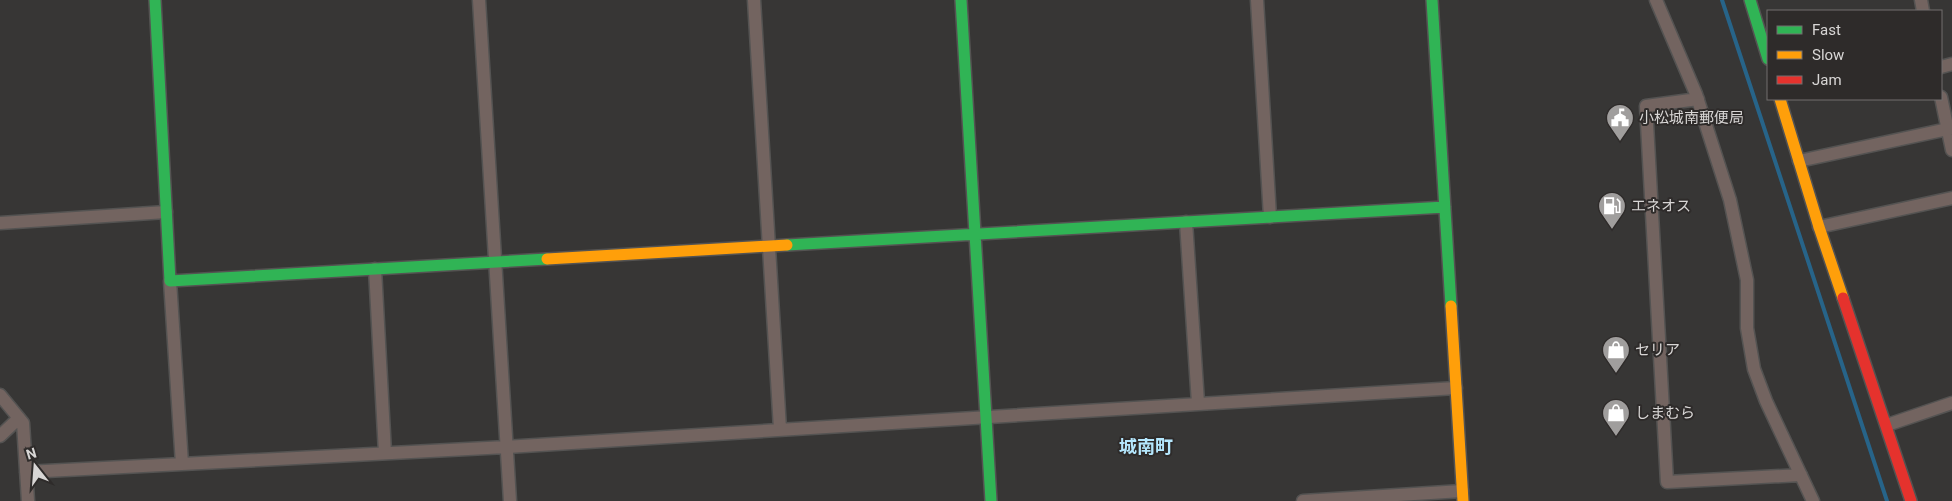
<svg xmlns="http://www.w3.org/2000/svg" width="1952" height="501" font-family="Roboto,'Noto Sans JP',sans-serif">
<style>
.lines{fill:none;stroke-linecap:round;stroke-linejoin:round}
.stream{stroke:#276489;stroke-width:4}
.street-casing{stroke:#545352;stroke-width:15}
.fast-casing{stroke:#545352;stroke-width:14}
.slow-casing{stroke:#545352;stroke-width:14}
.jam-casing{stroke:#545352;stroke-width:14}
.street{stroke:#736460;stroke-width:12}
.fast{stroke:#30b455;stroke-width:11}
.slow{stroke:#ff9f0a;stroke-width:11}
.jam{stroke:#e5322d;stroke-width:11}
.labels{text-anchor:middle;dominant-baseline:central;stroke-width:4;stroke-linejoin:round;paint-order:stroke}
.poi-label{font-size:15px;fill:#d8d6d5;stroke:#2e2b2a;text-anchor:start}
.quarter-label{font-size:18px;font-weight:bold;fill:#b4e7fd;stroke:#2e2b2a}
</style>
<rect width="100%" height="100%" fill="#373635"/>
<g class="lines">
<!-- stream -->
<path class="stream" d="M1722,0L1887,501"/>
<defs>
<path id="street" d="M479,0L510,501
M754,0L780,429
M1257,0L1270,217
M1656,0L1696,94L1730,200L1747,280V328L1754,369L1766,401L1813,501
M1921,0L1923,11
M1941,67L1952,64
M1941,97L1952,150
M1698,99L1646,106L1667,482L1801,475
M1799,161L1952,128
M1186,222L1198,403
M0,223L166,212
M1819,227L1952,198
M375,269L385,453
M170,281L182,464L506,447L1456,388
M0,395L23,423L28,501
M1887,425L1952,403
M0,436L19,418
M26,472L182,464
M1303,501L1462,491"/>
<path id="fast" d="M155,0L170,281L547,259
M961,0L991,501
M1432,0L1451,306
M1750,0L1768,59
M787,245L1445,207"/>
<path id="slow" d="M1780,99L1819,227L1843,298
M547,259L787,245
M1451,306L1463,501"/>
<path id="jam" d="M1843,298L1911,501"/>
</defs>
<!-- street casing -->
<use href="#street" class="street-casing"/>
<!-- fast casing -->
<use href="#fast" class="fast-casing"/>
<!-- slow casing -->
<use href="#slow" class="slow-casing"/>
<!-- jam casing -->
<use href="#jam" class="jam-casing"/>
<!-- street -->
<use href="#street" class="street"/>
<!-- fast -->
<use href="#fast" class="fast"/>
<!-- slow -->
<use href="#slow" class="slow"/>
<!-- jam -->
<use href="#jam" class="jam"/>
</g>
<!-- icons -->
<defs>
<symbol id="civic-pin" viewBox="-11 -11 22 30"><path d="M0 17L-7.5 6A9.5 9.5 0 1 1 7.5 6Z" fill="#a09e9d" stroke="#2e2b2a"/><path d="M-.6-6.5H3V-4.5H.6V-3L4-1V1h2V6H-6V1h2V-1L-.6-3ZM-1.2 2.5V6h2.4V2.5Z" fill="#fff"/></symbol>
<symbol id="fuel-pin" viewBox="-11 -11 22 30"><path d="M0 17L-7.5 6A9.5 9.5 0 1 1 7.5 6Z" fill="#a09e9d" stroke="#2e2b2a"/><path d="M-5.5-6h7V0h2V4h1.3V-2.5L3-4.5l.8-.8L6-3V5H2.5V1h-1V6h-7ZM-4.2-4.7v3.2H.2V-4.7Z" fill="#fff"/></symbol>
<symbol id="shop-pin" viewBox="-11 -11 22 30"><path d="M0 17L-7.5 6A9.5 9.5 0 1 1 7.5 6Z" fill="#a09e9d" stroke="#2e2b2a"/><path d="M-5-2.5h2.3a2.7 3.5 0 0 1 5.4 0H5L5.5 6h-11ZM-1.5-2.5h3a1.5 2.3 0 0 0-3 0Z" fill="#fff"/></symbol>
</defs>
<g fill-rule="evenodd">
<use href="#civic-pin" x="1604" y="102" width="32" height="43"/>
<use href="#fuel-pin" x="1596" y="190" width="32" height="43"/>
<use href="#shop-pin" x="1600" y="334" width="32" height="43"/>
<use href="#shop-pin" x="1600" y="397" width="32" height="43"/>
</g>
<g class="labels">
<!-- poi labels -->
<g class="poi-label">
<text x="1639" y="118">小松城南郵便局</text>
<text x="1631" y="206">エネオス</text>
<text x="1635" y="350">セリア</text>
<text x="1635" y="413">しまむら</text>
</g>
<!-- quarter labels -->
<g class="quarter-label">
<text x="1146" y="446">城南町</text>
</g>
</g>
<!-- legend -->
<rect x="1767" y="10" width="175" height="90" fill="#2e2b2a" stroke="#726f6e"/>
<rect x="1777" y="26" width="25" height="8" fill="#30b455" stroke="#726f6e"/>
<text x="1812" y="35" font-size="15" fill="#d8d6d5">Fast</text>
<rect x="1777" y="51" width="25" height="8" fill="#ff9f0a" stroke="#726f6e"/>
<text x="1812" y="60" font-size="15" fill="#d8d6d5">Slow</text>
<rect x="1777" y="76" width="25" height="8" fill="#e5322d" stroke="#726f6e"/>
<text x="1812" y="85" font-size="15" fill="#d8d6d5">Jam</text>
<!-- north arrow -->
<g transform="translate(35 466) rotate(343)" stroke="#2e2b2a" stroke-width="4" paint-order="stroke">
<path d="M0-4L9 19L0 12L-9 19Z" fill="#d8d6d5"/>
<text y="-8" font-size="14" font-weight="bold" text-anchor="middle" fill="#d8d6d5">N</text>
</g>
</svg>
